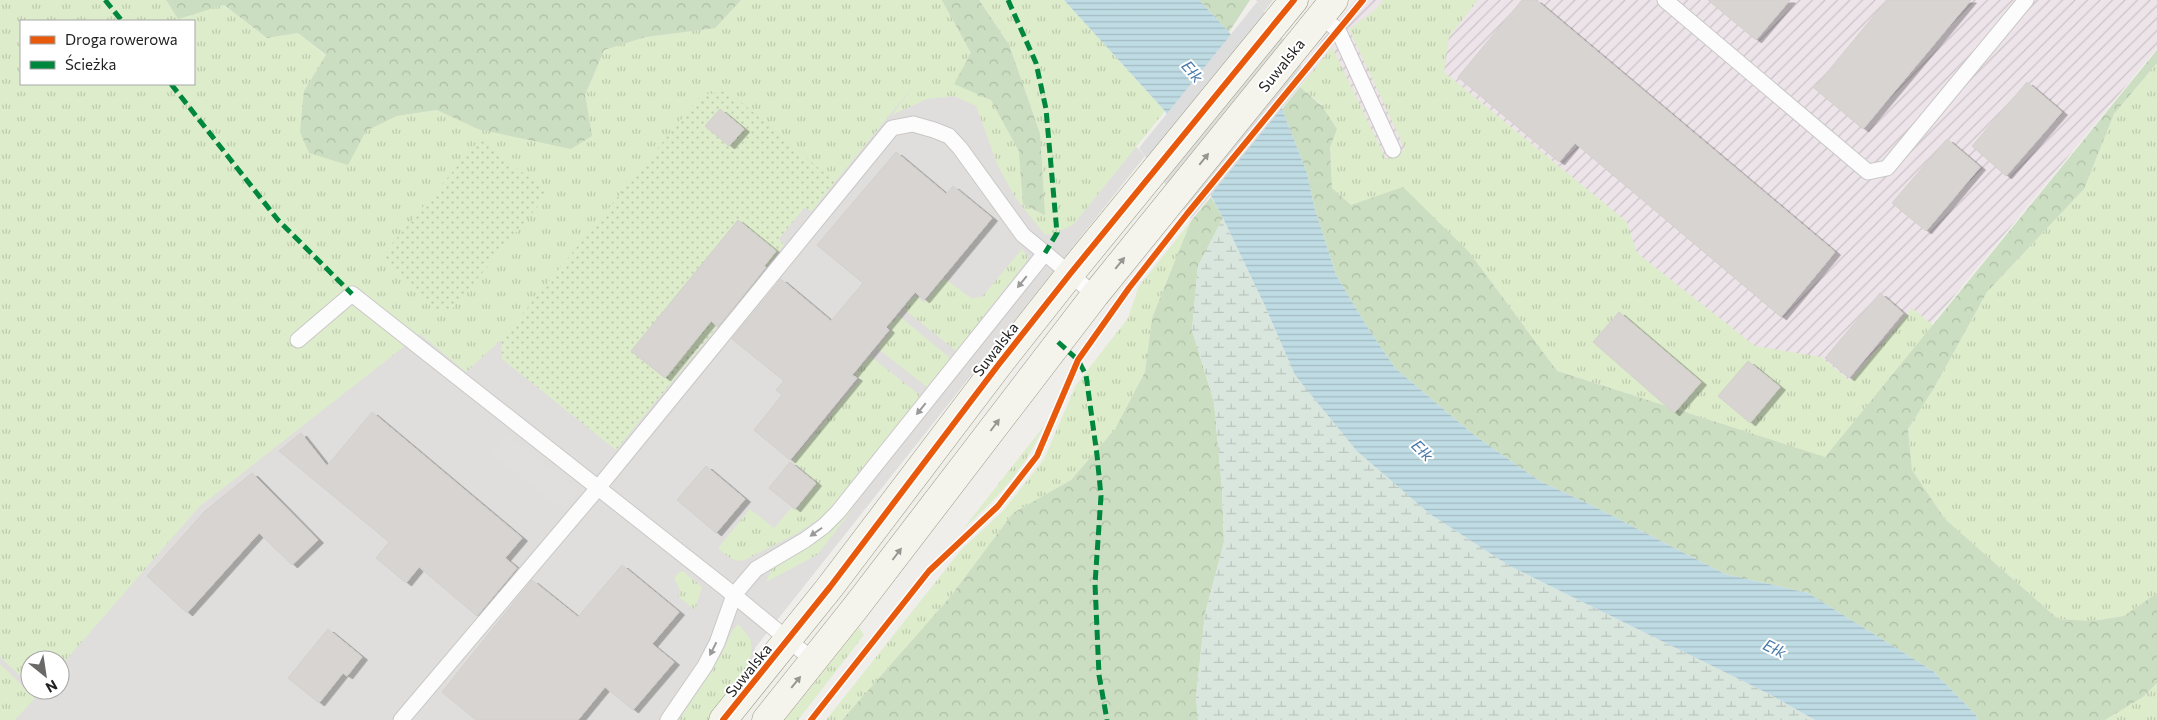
<svg xmlns="http://www.w3.org/2000/svg" width="2157" height="720" font-family="Commissioner,sans-serif">
<style>
.residential{fill:#dfdedc;fill-rule:evenodd}
.industrial{fill:url(#industrial-furrows)}
.grass{fill:url(#grass-tufts);fill-rule:evenodd}
.forest{fill:url(#forest-crowns)}
.wetland{fill:url(#wetland-marsh)}
.garden{fill:url(#garden-dots)}
.parking{fill:#e0dfde}
.water{fill:url(#water-rules)}
.pier{fill:#dedddd}
.building{fill:#d7d4d2;stroke:#d3d0cc;filter:url(#shadow)}
.lines{fill:none;stroke-linecap:round;stroke-linejoin:round}
.lane-casing{stroke:#c9c8c7;stroke-width:17}
.secondary-casing{stroke:#999a82;stroke-width:29}
.lane{stroke:#fdfcfc;stroke-width:15}
.secondary{stroke:#f4f4ed;stroke-width:28}
.quiet{stroke:#00873e;stroke-width:5;stroke-dasharray:10 5;stroke-linecap:butt}
.cycleway-casing{stroke:#fff;stroke-width:9}
.cycleway{stroke:#e8590c;stroke-width:6}
.oneway{fill:#969692}
.oneway2{fill:#9a9a9a}
.labels{text-anchor:middle;dominant-baseline:central;stroke-width:4;stroke-linejoin:round;paint-order:stroke}
.street-label{font-size:15px;fill:#222;stroke:#fff}
.water-label{font-size:16px;font-style:italic;fill:#4a7aab;stroke:#fff}
</style>
<defs>
<pattern id="industrial-furrows" width="10" height="10" patternUnits="userSpaceOnUse" patternTransform="scale(1.25)"><rect width="10" height="10" fill="#ede4e9"/><path d="M-1 1l2-2M0 10L10 0M9 11l2-2" fill="none" stroke="#cbc3c8"/></pattern>
<pattern id="grass-tufts" width="24" height="20" patternUnits="userSpaceOnUse" patternTransform="scale(1.25)"><rect width="24" height="20" fill="#ddeccb"/><path d="M3 7l-1-3M5 7V3M7 7l1-3M15 17l-1-3M17 17v-4M19 17l1-3" fill="none" stroke="#bdcaae"/></pattern>
<pattern id="forest-crowns" width="20" height="18" patternUnits="userSpaceOnUse" patternTransform="scale(1.25)"><rect width="20" height="18" fill="#cbdec1"/><path d="M2 6a3 3 0 1 1 6 0M12 15a3 3 0 1 1 6 0" fill="none" stroke="#aebea6"/></pattern>
<pattern id="wetland-marsh" width="20" height="14" patternUnits="userSpaceOnUse" patternTransform="scale(1.25)"><rect width="20" height="14" fill="#d9e6de"/><path d="M1 5h8M5 5V1M11 12h8M15 12V8" fill="none" stroke="#bac5be"/></pattern>
<pattern id="garden-dots" width="8" height="8" patternUnits="userSpaceOnUse" patternTransform="scale(1.25)"><rect width="8" height="8" fill="#ddeccb"/><path d="M2 2h.1M6 6h.1" fill="none" stroke="#bdcaae" stroke-width="1.8" stroke-linecap="round"/></pattern>
<pattern id="water-rules" width="6" height="5" patternUnits="userSpaceOnUse" patternTransform="scale(1.25)"><rect width="6" height="5" fill="#bfdbe3"/><path d="M0 2.5h6" fill="none" stroke="#a4bcc2"/></pattern>
<filter id="shadow"><feDropShadow dx="5.5" dy="3" stdDeviation="0" flood-color="#0004"/></filter>
</defs>
<rect width="100%" height="100%" fill="#f0eeeb"/>
<!-- residential -->
<path class="residential" d="M557,0H996L1145,156L755,648L754,659L747,674L715,720H0V601ZM30,660H60V690H30Z
M1256,0H1273L1264,12Z"/>
<!-- industrial -->
<path class="industrial" d="M1355,0H2157V48L1809,473L1533,383L1301,66Z"/>
<!-- grass -->
<path class="grass" d="M0,0H166L178,18L224,5L267,38L298,33L326,56L304,91L366,131L397,116L438,110L478,129L592,136L585,95L604,50L645,37L715,28L741,0H942L971,53L955,84L991,100L1019,151L1023,204L1044,215L1040,134L1009,45L979,0H1064L1165,111L1074,224L1053,235L1044,234L1015,197L998,166L976,106L954,96L927,99L892,115L915,84L835,182L728,91L501,340L466,372L420,334L199,507L60,667V660H30V685L0,657ZM21,21H194V84H21Z
M1383,0H1478L1449,37L1444,72L1627,222L1637,253L1755,346L1821,357L1850,381L1912,308L1933,325L1825,457L1557,371L1469,252L1351,205L1332,188L1330,147L1322,105L1300,87L1332,47L1386,159L1405,149L1349,29L1375,10Z
M2157,63V593L2124,616L2092,621L2058,619L1945,519L1912,470L1908,429L1934,388L1987,292L2084,189L2114,114Z
M1191,221L1152,318L1145,372L1115,429L1071,480L1013,513L950,597L842,720H826L961,550L1003,511L1044,459L1076,385L1128,318L1139,286Z
M1022,249L1029,258L956,351L904,309L915,295L924,303L944,278L971,298L982,297Z
M898,315L950,358L927,387L877,348L892,330L888,327Z
M870,356L921,396L826,514L798,533L743,561C731,561 726,555 718,548L750,509L774,528L791,508L795,511L817,483L792,461L860,379L855,374Z
M1044,426C1025,469 998,498 963,529Z
M855,506L817,555L766,582L772,568L820,540Z
M683,571L702,587L695,610L678,596L681,592L674,578L679,572Z
M738,624C742,629 747,633 750,639C759,664 725,701 711,720H679L721,655L732,631Z
M859,627L864,635L798,720H785Z
M0,664L35,698L15,720H0Z
M2157,683V720H2105L2143,697Z"/>
<!-- forest -->
<path class="forest" d="M166,0H741L715,28L645,37L604,50L585,95L592,136L571,149L478,129L437,110L397,116L366,131L348,165L309,153L300,132L304,91L326,55L298,33L267,38L224,5L178,19Z
M942,0H979L1009,45L1040,134L1045,215L1023,204L1019,151L991,100L954,84L971,53Z
M1199,0H1250L1229,32Z
M2157,50V63L2114,114L2084,189L1987,292L1934,388L1908,429L1912,470L1945,519L2058,619L2092,621L2124,616L2157,593V683L2143,697L2105,720H1977L1976,715L1933,671L1808,593L1725,574L1599,509L1538,480L1474,435L1395,368L1366,325L1336,275L1314,206L1307,173L1282,109L1300,87L1322,106L1337,129L1330,147L1332,188L1351,205L1403,187L1469,252L1557,371L1825,457Z
M1211,197L1223,218L1198,266L1192,330L1214,402L1222,489L1224,542L1205,614L1196,697L1198,720H842L950,597L1013,513L1071,480L1115,429L1145,372L1152,318L1191,221Z"/>
<!-- wetland -->
<path class="wetland" d="M1223,218L1265,306L1295,375L1430,514L1508,565L1769,694L1815,720H1198L1196,697L1205,614L1224,542L1222,489L1214,402L1192,330L1198,266Z"/>
<!-- garden -->
<path class="garden" d="M728,91L835,182L812,211L804,208L779,239L784,245L616,450L502,359L501,340L701,95Z
M480,139L549,193L453,308L436,311L381,257Z"/>
<!-- parking -->
<path class="parking" d="M506,434L579,490L564,510L491,454Z"/>
<!-- water -->
<path class="water" d="M1064,0H1199L1229,32L1282,109L1307,173L1314,206L1336,275L1366,325L1395,368L1474,435L1538,480L1599,509L1725,574L1808,593L1933,671L1976,715L1977,720H1815L1769,694L1508,565L1430,514L1357,451L1295,375L1265,306L1223,218L1165,111Z"/>
<!-- pier -->
<path class="pier" d="M1257,2L1308,76L1191,219L1139,148Z"/>
<!-- building -->
<path class="building" d="M1522,0H1536L1835,252L1781,317L1575,143L1559,162L1458,77Z
M1708,0H1790L1756,40Z
M1887,0H1971L1863,129L1814,88Z
M2027,82L2062,112L2006,176L1972,146Z
M720,109L744,129L729,146L705,126Z
M1947,139L1980,167L1926,231L1892,203Z
M896,152L946,194L953,186L992,218L924,300L915,292L886,327L889,330L852,375L857,378L790,460L754,430L782,395L776,390L784,381L732,339L781,279L831,321L863,283L817,245Z
M738,220L776,251L764,266L766,267L718,327L711,321L665,378L631,351Z
M1880,293L1903,313L1849,378L1825,358Z
M1619,312L1701,382L1674,413L1593,342Z
M1748,361L1780,387L1750,423L1718,396Z
M372,412L522,538L505,558L517,568L477,616L419,567L406,583L376,558L389,542L279,451L301,433L327,466Z
M790,462L816,483L795,509L769,488Z
M706,466L745,499L716,533L677,500Z
M252,473L318,540L292,565L259,533L187,613L147,576L205,511Z
M622,565L679,612L652,644L674,662L633,710L605,687L578,720H476L442,692L532,580L578,617Z
M328,629L362,657L347,676L343,673L319,703L288,678Z"/>
<g class="lines">
<defs>
<path id="lane" d="M1665,0L1868,172L1887,168L2026,0
M1321,17L1338,30L1393,150
M298,340L352,294L724,587L814,661
M401,720L598,488L892,128L913,124L934,130L949,136L960,148L1023,235L1045,253
M668,720L705,666L717,643L734,595L756,569L805,540L824,526L838,512L1045,253L1095,295"/>
<path id="secondary" d="M723,720L830,587L999,364L1070,274L1294,0
M766,720L856,607L1095,295L1334,0"/>
</defs>
<!-- lane casing -->
<use href="#lane" class="lane-casing"/>
<!-- secondary casing -->
<use href="#secondary" class="secondary-casing"/>
<!-- lane -->
<use href="#lane" class="lane"/>
<!-- secondary -->
<use href="#secondary" class="secondary"/>
<!-- quiet -->
<path class="quiet" d="M105,0L122,21
M1008,0L1036,63L1046,109L1057,233L1045,253
M171,84L278,220L352,294
M1058,342L1078,360L1086,375L1097,455L1101,496L1095,584L1099,675L1107,720"/>
<defs>
<path id="cycleway" d="M723,720L830,587L999,364L1070,274L1294,0
M811,720L929,571L998,506L1037,456L1078,360L1129,288L1187,214L1363,0"/>
</defs>
<!-- cycleway casing -->
<use href="#cycleway" class="cycleway-casing"/>
<!-- cycleway -->
<use href="#cycleway" class="cycleway"/>
</g>
<!-- one-way arrows -->
<defs><path id="oneway-solid" d="M-6-.8H1V-3.2L6.5 0L1 3.2V.8H-6Z" transform="scale(1.25)"/></defs>
<g class="oneway">
<use href="#oneway-solid" transform="translate(1204 159) rotate(-51)"/>
<use href="#oneway-solid" transform="translate(1120 263) rotate(-51)"/>
<use href="#oneway-solid" transform="translate(995 425) rotate(-53)"/>
<use href="#oneway-solid" transform="translate(897 554) rotate(-53)"/>
<use href="#oneway-solid" transform="translate(796 682) rotate(-51)"/>
</g>
<g class="oneway2">
<use href="#oneway-solid" transform="translate(1022 282) rotate(129)"/>
<use href="#oneway-solid" transform="translate(921 409) rotate(129)"/>
<use href="#oneway-solid" transform="translate(816 532) rotate(145)"/>
<use href="#oneway-solid" transform="translate(713 649) rotate(117)"/>
</g>
<g class="labels">
<!-- street labels -->
<g class="street-label">
<text transform="translate(1281 65) rotate(-51)">Suwalska</text>
<text transform="translate(995 349) rotate(-52)">Suwalska</text>
<text transform="translate(748 670) rotate(-51)">Suwalska</text>
</g>
<!-- water labels -->
<g class="water-label">
<text transform="translate(1193 71) rotate(49)">Ełk</text>
<text transform="translate(1423 450) rotate(45)">Ełk</text>
<text transform="translate(1775 648) rotate(26)">Ełk</text>
</g>
</g>
<!-- legend -->
<rect x="20" y="20" width="175" height="65" fill="#ffffff" stroke="#a7a7a7"/>
<rect x="30" y="36" width="25" height="8" fill="#e8590c" stroke="#a7a7a7"/>
<text x="65" y="45" font-size="15" fill="#222222">Droga rowerowa</text>
<rect x="30" y="61" width="25" height="8" fill="#00873e" stroke="#a7a7a7"/>
<text x="65" y="70" font-size="15" fill="#222222">Ścieżka</text>
<!-- north arrow -->
<g transform="translate(45 675) rotate(150)"><circle r="24" fill="#ffffff" stroke="#a7a7a7"/>
<path d="M0-4L9 19L0 12L-9 19Z" fill="#6a6968"/>
<text y="-8" font-size="14" font-weight="bold" text-anchor="middle" fill="#222222">N</text>
</g>
</svg>
